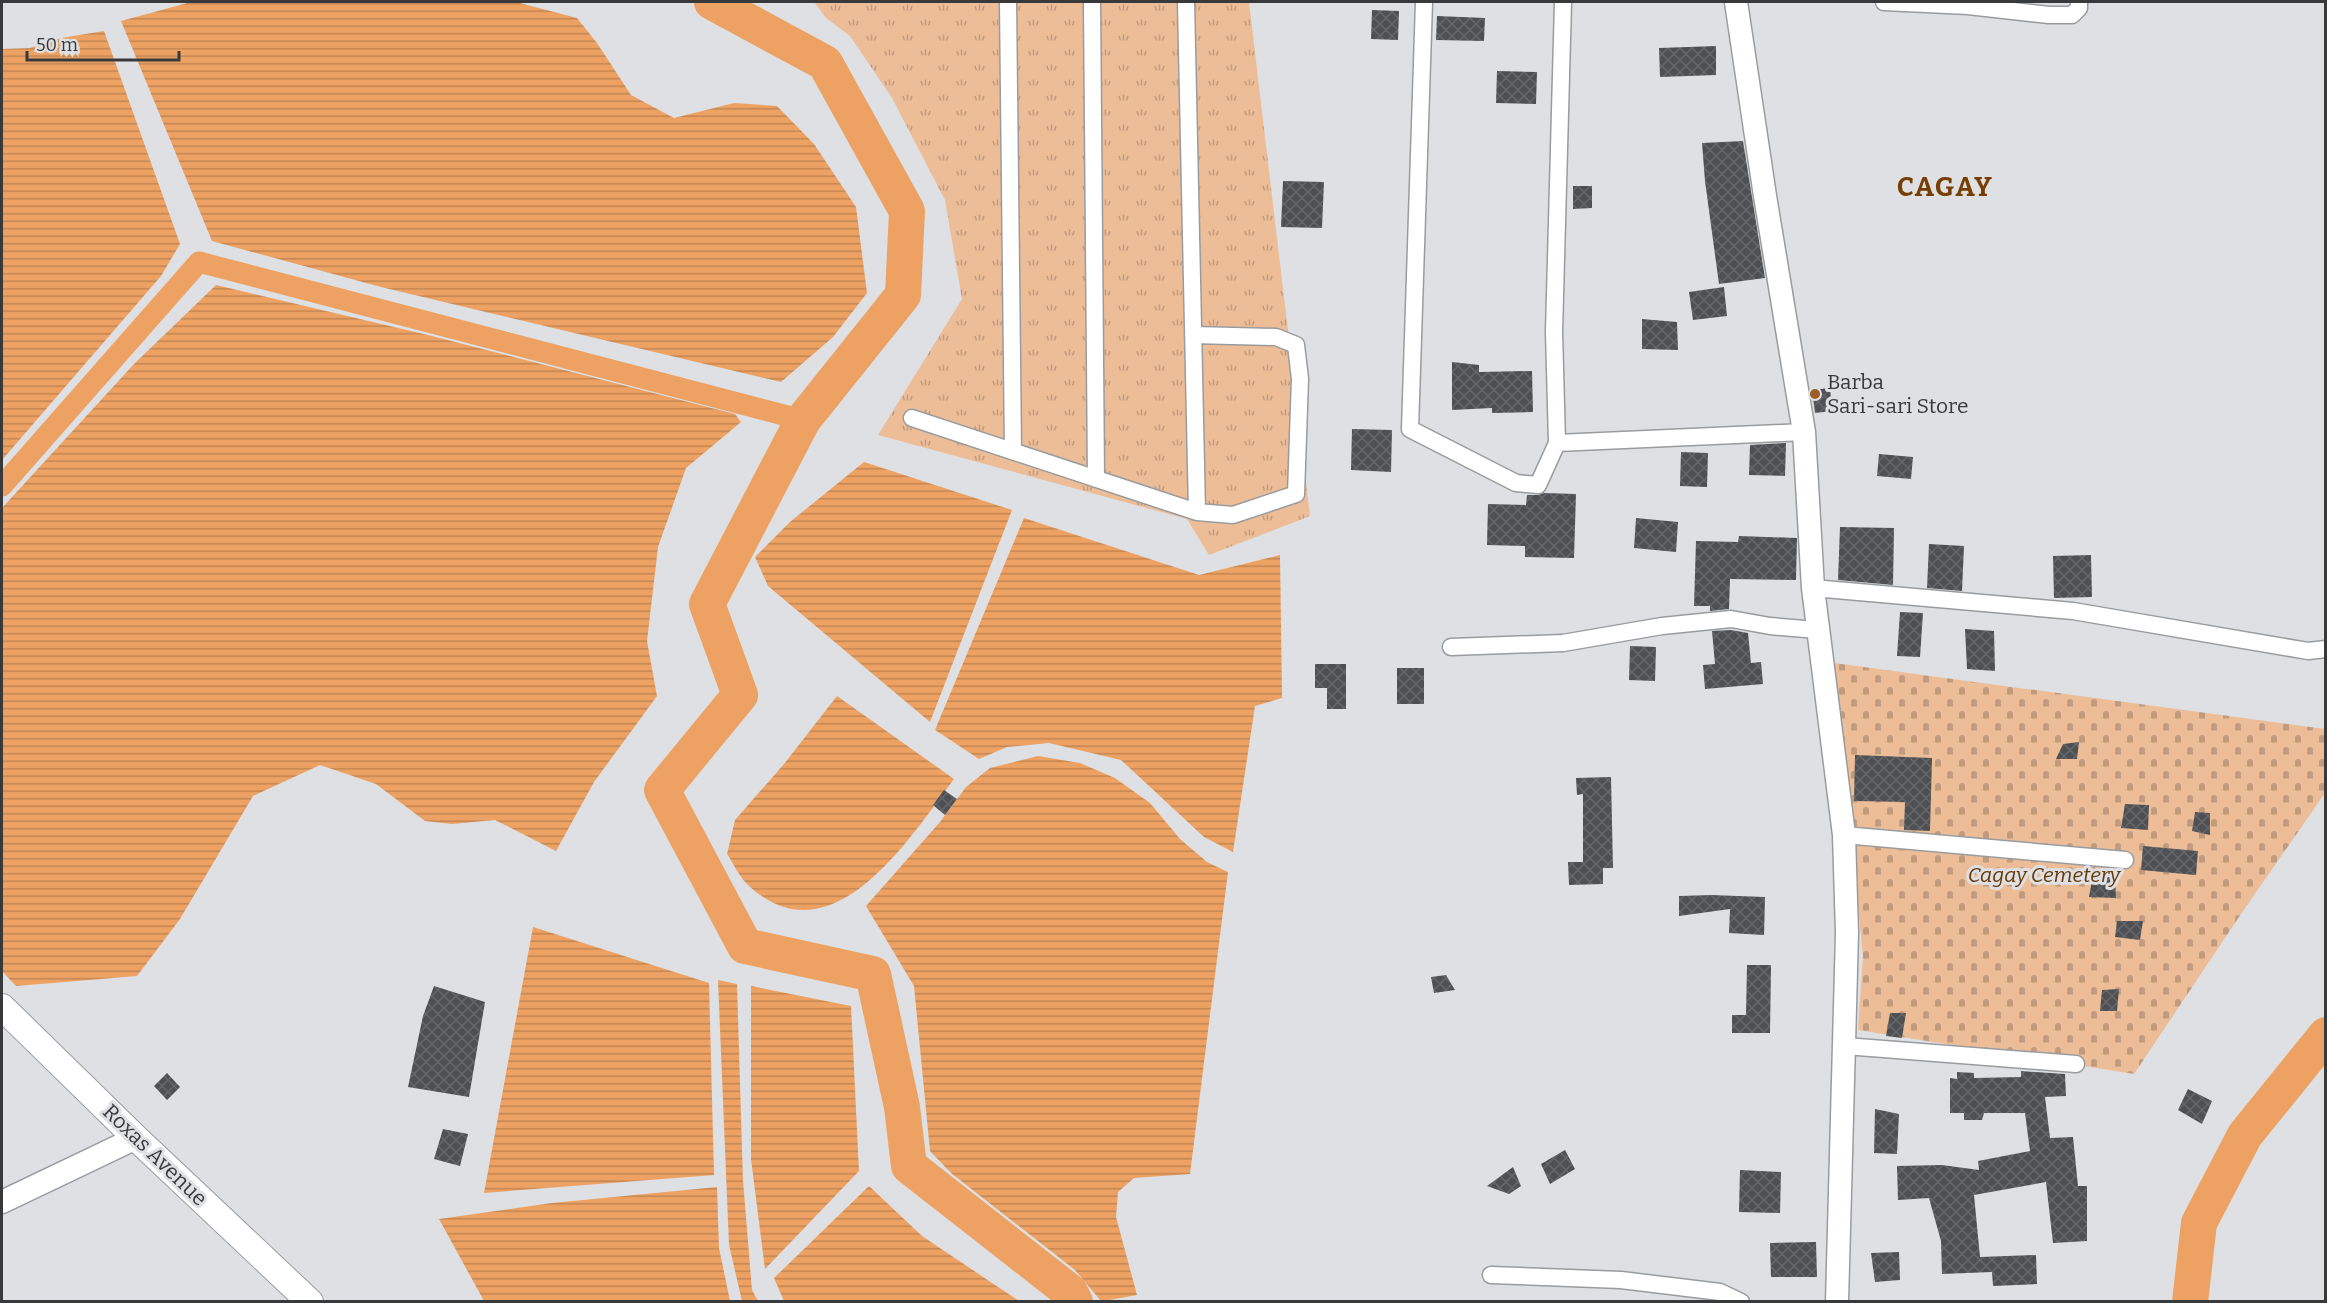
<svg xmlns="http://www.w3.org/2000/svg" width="2327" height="1303" font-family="Bitter,serif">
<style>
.grass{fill:url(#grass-tufts)}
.cemetery{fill:url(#cemetery-stones)}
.water{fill:url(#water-rules)}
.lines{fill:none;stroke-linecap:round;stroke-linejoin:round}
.canal{stroke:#eda263;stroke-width:21}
.river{stroke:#eda263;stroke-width:36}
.building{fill:url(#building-cross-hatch)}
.street-casing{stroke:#999c9f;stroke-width:19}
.secondary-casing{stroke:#999c9f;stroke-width:25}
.primary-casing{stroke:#999c9f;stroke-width:28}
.street{stroke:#fff;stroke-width:16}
.secondary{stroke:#fff;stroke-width:22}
.primary{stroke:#fff;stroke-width:26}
.poi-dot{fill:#9d5f25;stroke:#dee0e4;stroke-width:2}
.labels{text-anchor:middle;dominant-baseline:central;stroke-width:6;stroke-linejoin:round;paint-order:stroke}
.poi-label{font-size:21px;fill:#38393a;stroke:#dee0e4;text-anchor:start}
.park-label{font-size:21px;font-style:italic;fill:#693805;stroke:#dee0e4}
.street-label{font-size:21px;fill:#38393a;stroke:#dee0e4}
.district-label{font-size:27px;font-weight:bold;letter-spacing:1.5px;fill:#763f01;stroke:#dee0e4}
</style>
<defs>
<pattern id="grass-tufts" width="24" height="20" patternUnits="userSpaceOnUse" patternTransform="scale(1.5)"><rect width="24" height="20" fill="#edbd98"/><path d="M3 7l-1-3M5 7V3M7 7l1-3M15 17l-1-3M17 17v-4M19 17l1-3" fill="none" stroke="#c19b7d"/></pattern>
<pattern id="cemetery-stones" width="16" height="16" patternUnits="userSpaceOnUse" patternTransform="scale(1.5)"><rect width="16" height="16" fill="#edbd98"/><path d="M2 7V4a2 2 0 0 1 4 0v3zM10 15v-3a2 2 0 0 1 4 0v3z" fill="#c19b7d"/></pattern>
<pattern id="water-rules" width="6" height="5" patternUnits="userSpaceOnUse" patternTransform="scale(1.5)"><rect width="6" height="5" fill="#eda263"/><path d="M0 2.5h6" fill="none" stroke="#c18553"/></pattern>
<pattern id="building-cross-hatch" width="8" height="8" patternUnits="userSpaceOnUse" patternTransform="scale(1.5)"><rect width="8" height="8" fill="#4e5053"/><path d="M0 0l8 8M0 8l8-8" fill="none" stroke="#65676a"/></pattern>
</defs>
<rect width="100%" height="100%" fill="#dee0e4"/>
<!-- grass -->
<path class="grass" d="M814,2H1249L1310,516L1209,555L1187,519L878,435L962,299L945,200L892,98L850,36L826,18Z"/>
<!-- cemetery -->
<path class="cemetery" d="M1834,663L2325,729V793L2241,914L2134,1074L1858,1030L1863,956Z"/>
<!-- water -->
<path class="water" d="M191,2H516L577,18L597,43L631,95L674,118L734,103L777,106L814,144L856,207L867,293L833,337L781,382L381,287L212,241L121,21Z
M104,31L180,244L161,276L2,460V49L30,48L61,38Z
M216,285L428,335L735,414L741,422L686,468L658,547L647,641L657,696L594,782L556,851L495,820L452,824L425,821L376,784L320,765L253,796L180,919L137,976L16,986L2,971V508L134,364Z
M864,462L1012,510L930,722L768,586L755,557L790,522Z
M1024,518L1199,575L1280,555L1282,698L1255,706L1233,852L1204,837L1121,760L1049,743L1007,747L979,759L935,730Z
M837,696L954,779C909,839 831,964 747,884C739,876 733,863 727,854L735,820L784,764Z
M1038,756L1080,763L1115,778L1150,803L1180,839L1207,862L1228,872L1190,1174L1134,1178L1118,1192L1116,1217L1137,1295L1104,1301H1101L1075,1270L951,1173L930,1151L914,986L866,906L940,822L966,787L990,768Z
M533,927L709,983L714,1175L484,1193Z
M718,980L737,984L743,1181L752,1290L758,1301H742L729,1245Z
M751,986L851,1006L859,1171L765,1269L751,1159Z
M869,1186L922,1236L1019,1301H784L774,1278Z
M717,1187L719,1248L730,1301H484L439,1219L552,1203Z"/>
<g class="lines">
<!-- canal -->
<path class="canal" d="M2,486L199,262L803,420"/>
<!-- river -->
<path class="river" d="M712,2L825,63L907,211L903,295L803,420L707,604L740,695L662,790L745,946L873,974L902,1107L909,1166L1070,1292L1075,1302
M2190,1302L2199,1223L2245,1135L2326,1035"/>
</g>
<!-- building -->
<path class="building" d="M1372,10L1399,11L1398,40L1371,39Z
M1437,16L1485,18L1484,41L1436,40Z
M1716,46V75L1660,77L1659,48Z
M1497,71L1537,72L1536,104L1496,103Z
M1743,141L1765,278L1719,284L1705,181L1702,143Z
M1283,181L1324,182L1322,228L1281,227Z
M1573,186H1592V208L1573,209Z
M1724,287L1727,316L1693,320L1689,292Z
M1642,319L1677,322L1678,350L1642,349Z
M1452,362L1479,365V372L1532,371L1533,412L1492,413V408L1452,410Z
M1830,388L1832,411L1815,413L1812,390Z
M1352,429L1392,430L1391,472L1351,470Z
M1786,443L1785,476L1749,475L1750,445Z
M1681,452L1708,453L1707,487L1680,486Z
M1879,454L1913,457L1911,479L1877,476Z
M1544,493L1576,494L1574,558L1525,557V546L1487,545L1488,504L1526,505L1527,495H1538Z
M1636,518L1678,522L1676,552L1634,548Z
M1840,527L1894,528L1893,585L1838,580Z
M1739,536L1797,538L1796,580L1730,579L1729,609L1710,611V606H1694L1696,541L1738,542Z
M1929,544L1964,546L1962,591L1927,588Z
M2091,555L2092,597L2054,598L2053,556Z
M1900,612L1923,613L1920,657L1897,656Z
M1965,629L1994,631L1995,671L1967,669Z
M1731,630L1748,633L1751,663L1761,662L1763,684L1705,689L1703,665L1715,664L1712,631Z
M1630,646L1656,647L1655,681L1629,680Z
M1315,664H1346V709H1327V688H1315Z
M1397,668H1424V704H1397Z
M2079,742L2077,759H2056L2063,744Z
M1855,755L1932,758L1930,831L1904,830L1905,802L1854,801Z
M1611,777L1613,868H1603V884L1569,885L1568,862H1583V794L1577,795L1576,778Z
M944,790L957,799L945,815L933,805Z
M2125,804L2149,805L2148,830L2121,828Z
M2195,812L2210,813V835L2192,831Z
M2143,846L2198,851L2196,875L2141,870Z
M2115,874L2116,898L2089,897L2093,875Z
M1711,895L1765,897L1764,935L1729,933L1730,909L1679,916V896Z
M2117,921H2143L2140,940L2115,937Z
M1747,965H1771L1770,1033H1732V1015H1746Z
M1446,975L1455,990L1434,993L1431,977Z
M434,986L485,1002L469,1097L408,1087L423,1016Z
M2119,989L2117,1011H2100L2102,990Z
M1890,1013H1906L1902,1038L1886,1036Z
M2021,1071L2065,1074L2066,1096L2045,1097L2050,1138L2073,1137L2078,1186H2087V1241L2053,1243L2046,1182L1974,1195L1980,1257L2036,1255L2037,1284L1993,1286L1992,1272L1942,1274L1941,1241L1929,1198L1898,1200L1897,1166L1942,1165L1979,1170L1978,1161L2030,1151L2025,1113H1984L1982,1120H1964V1113H1950V1078L1957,1079V1072L1974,1073V1078L2021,1077Z
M167,1073L180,1087L167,1100L154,1086Z
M2188,1089L2212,1101L2202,1124L2178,1110Z
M1875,1109L1899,1114L1897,1154L1874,1153Z
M443,1129L468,1134L460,1166L434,1159Z
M1565,1150L1575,1169L1550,1184L1541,1164Z
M1513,1167L1521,1186L1509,1194L1487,1186Z
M1740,1170L1781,1172L1780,1213L1739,1212Z
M1816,1242L1817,1277H1771L1770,1243Z
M1899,1252L1900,1280L1875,1282L1871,1253Z"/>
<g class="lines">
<defs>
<path id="street" d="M1008,2L1013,451
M1092,2L1096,479
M1186,2L1197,512
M1424,2L1410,429L1516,483L1538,485L1557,443L1554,332L1563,2
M1884,2L1968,6L2049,15H2072L2079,8V2
M912,418L1197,512L1233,515L1296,494L1300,379L1296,345L1276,337L1193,335
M1557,443L1804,432
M1813,588L2073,611L2308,651L2326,649
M1451,647L1563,643L1662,626L1731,619L1770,626L1817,630
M1844,835L2125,860
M1845,1046L2076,1064
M1491,1275L1621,1280L1720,1292L1741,1302"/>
<path id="secondary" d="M1736,2L1765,196L1804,432L1813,588L1844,835L1847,933L1837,1302
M2,1202L136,1138"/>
<path id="primary" d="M2,1007L136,1138L310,1302"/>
</defs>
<!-- street casing -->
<use href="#street" class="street-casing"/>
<!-- secondary casing -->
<use href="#secondary" class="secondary-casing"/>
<!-- primary casing -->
<use href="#primary" class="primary-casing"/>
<!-- street -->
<use href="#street" class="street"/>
<!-- secondary -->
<use href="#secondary" class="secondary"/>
<!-- primary -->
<use href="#primary" class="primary"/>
</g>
<!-- markers -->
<circle class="poi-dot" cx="1815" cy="394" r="6"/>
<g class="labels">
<!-- poi labels -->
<g class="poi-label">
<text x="1827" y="382">Barba<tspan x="1827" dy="24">Sari-sari Store</tspan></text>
</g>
<!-- park labels -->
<g class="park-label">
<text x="2044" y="875">Cagay Cemetery</text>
</g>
<!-- street labels -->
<g class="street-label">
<text transform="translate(155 1155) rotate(44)">Roxas Avenue</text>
</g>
<!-- district labels -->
<g class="district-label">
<text x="1945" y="187">CAGAY</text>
</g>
</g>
<!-- border -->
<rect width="2327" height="1303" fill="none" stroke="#38393a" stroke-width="6"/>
<!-- scale -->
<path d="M27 51v9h152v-9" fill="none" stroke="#38393a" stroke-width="3"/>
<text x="36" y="51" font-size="18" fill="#38393a" stroke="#dee0e4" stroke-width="4.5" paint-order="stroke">50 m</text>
</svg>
